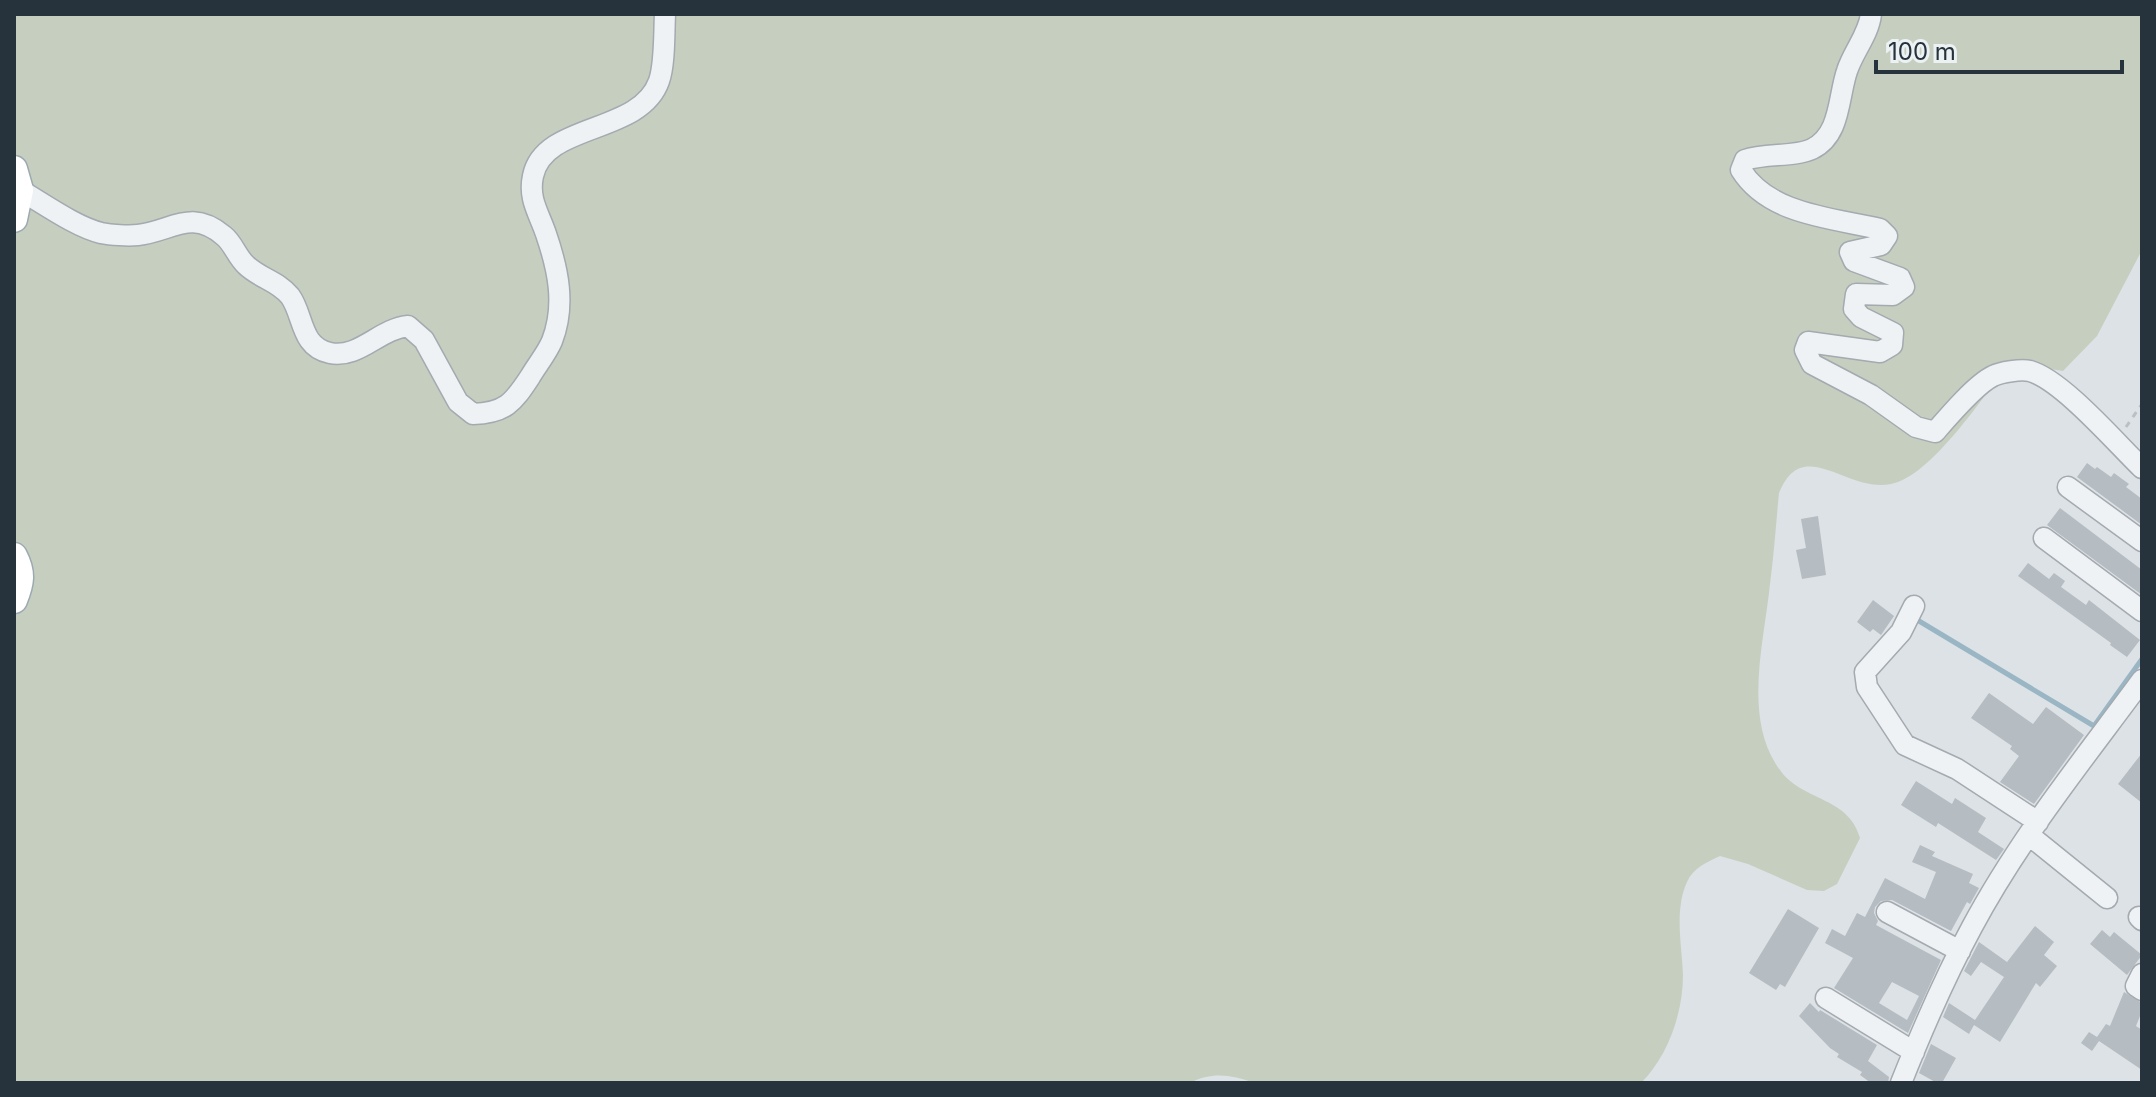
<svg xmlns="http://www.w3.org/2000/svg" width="2156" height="1097" font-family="Inter,sans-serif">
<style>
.green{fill:#c6cfbf}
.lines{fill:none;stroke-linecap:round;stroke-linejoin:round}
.stream{stroke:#9ab6c4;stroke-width:5}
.building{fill:#b5bcc2;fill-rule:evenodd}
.minor-casing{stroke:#a3aab0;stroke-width:23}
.major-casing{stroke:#9da9b1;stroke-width:29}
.path{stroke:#bbc0c5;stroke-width:3;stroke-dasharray:6 6;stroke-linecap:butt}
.minor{stroke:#eff2f5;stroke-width:20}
.major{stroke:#fff;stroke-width:26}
</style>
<rect width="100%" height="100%" fill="#dde2e6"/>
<!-- green -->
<path class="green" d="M14,14H2142V250L2097,336L2063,371L2010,363C1983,396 1932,476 1891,484C1846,493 1803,434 1779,493C1776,524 1774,554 1770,584C1764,644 1741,723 1783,774C1806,801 1849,798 1860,838L1837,884L1824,891L1807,890L1748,864L1720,856C1707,862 1693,868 1687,882C1674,910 1682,946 1683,975C1683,1013 1668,1056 1641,1083H1254C1230,1074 1212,1072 1189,1083H14Z"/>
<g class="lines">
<!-- stream -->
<path class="stream" d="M1919,621L2094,726L2142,659"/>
</g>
<!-- building -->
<path class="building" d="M2087,463L2095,469L2097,467L2111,477L2114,473L2129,484L2126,487L2142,499V525L2077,477Z
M2060,508L2142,570V595L2047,525Z
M1818,516L1826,575L1802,579L1796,550L1806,548L1801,519Z
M2028,563L2049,579L2054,573L2065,581L2061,587L2086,605L2089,600L2140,640L2127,657L2110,645L2111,643L2018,576Z
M1873,600L1894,616L1881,635L1873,629L1870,632L1857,622Z
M1989,693L2033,724L2046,707L2084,735L2034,804L2000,782L2019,756L2010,749L2012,746L1971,718Z
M2142,753V803L2118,784Z
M1916,781L1952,804L1955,798L1986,818L1978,832L2004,849L1996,860L1938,823L1936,827L1901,805Z
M1920,845L1935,852L1932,856L1973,874L1969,883L1979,888L1970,904L1967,902L1951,931L1892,900L1881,901L1875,907L1874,913L1878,921L1876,925L1941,960L1908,1033L1834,988L1853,958L1825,943L1832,929L1845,936L1857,913L1865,917L1885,878L1925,899L1936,872L1912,862ZM1892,982L1919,996L1907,1020L1879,1003Z
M1788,909L1819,928L1785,987L1780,984L1776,990L1749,973Z
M2035,926L2054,942L2044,955L2057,966L2040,987L2036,983L2000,1042L1974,1025L1969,1034L1943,1017L1949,1003L1975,1020L2004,977L1981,962L1971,976L1964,971L1979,942L2007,962Z
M2102,930L2110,937L2114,932L2142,955L2127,975L2090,944Z
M2124,992L2142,1003V1011L2136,1026L2142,1030V1070L2099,1041L2092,1051L2081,1043L2089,1032L2097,1037L2106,1024L2110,1026Z
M1810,1003L1819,1012L1820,1010L1877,1045L1868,1061L1889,1077L1888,1083H1871L1860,1075L1862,1072L1837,1057L1839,1054L1830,1048L1799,1016Z
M1931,1044L1956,1058L1942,1083H1937L1919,1073Z"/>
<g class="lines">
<defs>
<path id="minor" d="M1871,14C1869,34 1853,52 1847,71C1838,97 1841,135 1812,149C1795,157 1765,153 1745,160L1741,170C1769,215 1833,218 1880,229L1887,236L1881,245L1850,252L1854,261L1900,278L1904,287L1893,295L1856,294L1854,309L1861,317L1893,333L1892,345L1880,352L1808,342L1805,350L1812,364L1871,395L1916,427L1935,432C1948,417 1976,384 1993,376C2001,372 2021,369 2030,371C2062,380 2116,443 2142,468
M20,190C44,204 76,227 101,233C111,235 128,236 138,235C172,231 191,208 224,236C233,243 237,257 246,265C259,278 278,281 290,296C304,315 300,347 330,353C359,359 379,329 408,326L424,340L458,402L473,414C505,413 513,403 530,377C537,365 547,353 552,341C566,305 558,269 546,234C539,213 528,199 533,176C544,122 640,135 659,81C665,64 664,33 665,14
M2068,487L2142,541
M2044,538L2142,611
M1914,606L1901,632L1865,672L1867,687L1905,745L1957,769L2038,822
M2029,835L2107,898
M1887,912L1960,951
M2139,917L2142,920
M2142,974L2136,986L2142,990
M1826,998L1914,1052
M1901,1083C1922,1030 1945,977 1972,927C2019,839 2083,760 2142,680"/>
<path id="major" d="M14,169L20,190L14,219
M14,556C23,573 21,583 14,600"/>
</defs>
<!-- minor casing -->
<use href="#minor" class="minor-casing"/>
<!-- major casing -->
<use href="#major" class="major-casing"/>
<!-- path -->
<path class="path" d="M2126,427L2142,404"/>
<!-- minor -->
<use href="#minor" class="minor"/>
<!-- major -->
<use href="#major" class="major"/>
</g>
<!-- border -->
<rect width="2156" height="1097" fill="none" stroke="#27333c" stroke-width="32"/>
<!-- scale -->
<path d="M1876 60v12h246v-12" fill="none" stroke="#27333c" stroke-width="4"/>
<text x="1888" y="60" font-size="24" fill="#27333c" stroke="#ecf1f4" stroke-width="6" paint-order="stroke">100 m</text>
</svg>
